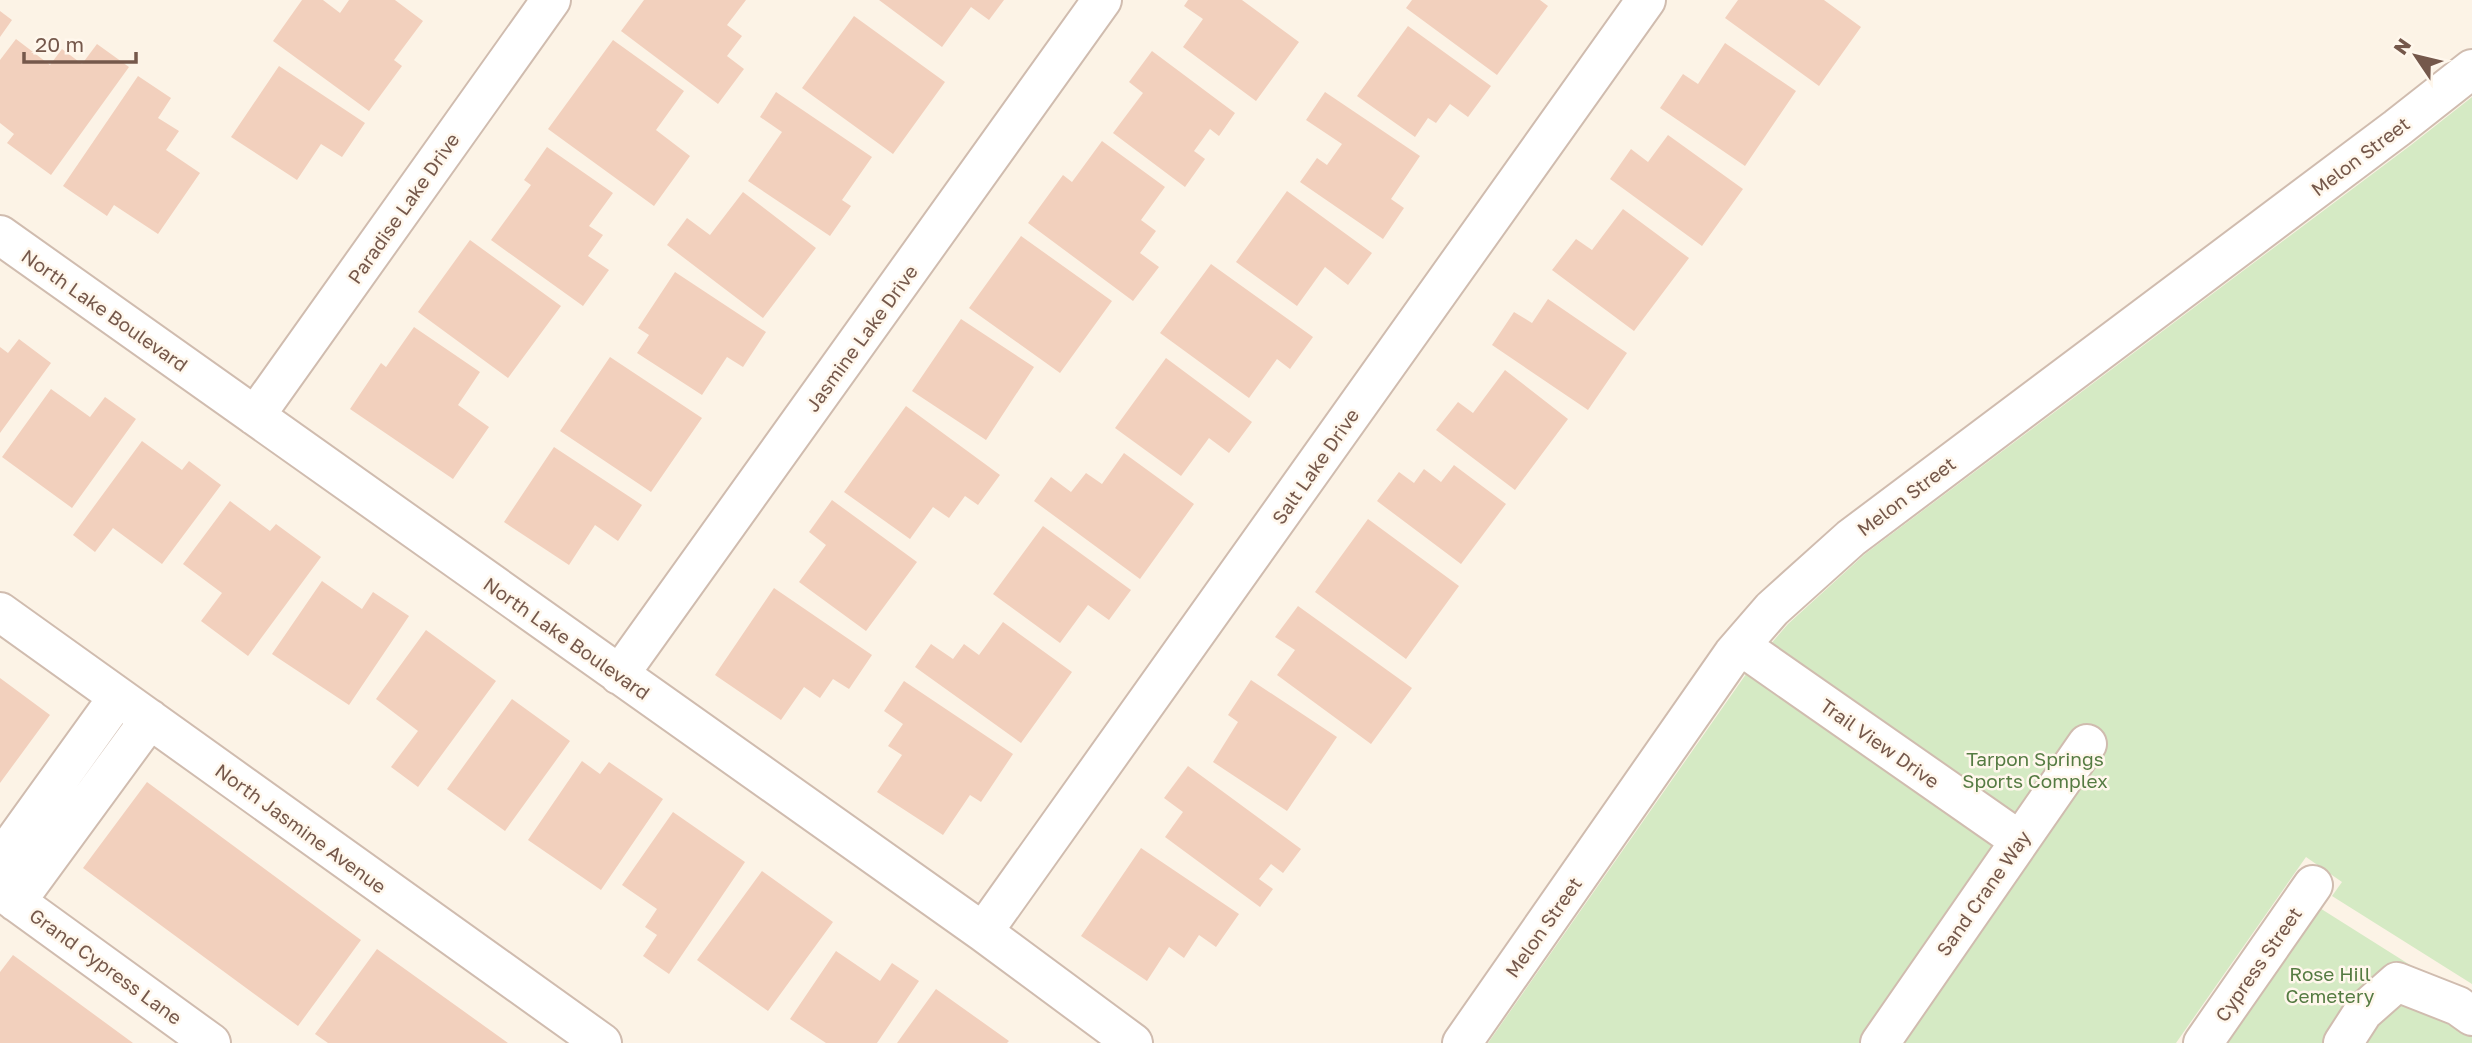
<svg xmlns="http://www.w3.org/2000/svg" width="2472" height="1043" font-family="'Golos Text',sans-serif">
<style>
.green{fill:#d5eac4}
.building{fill:#f2d0bd}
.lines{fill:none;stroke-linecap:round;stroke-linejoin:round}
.minor-casing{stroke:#d0bcaf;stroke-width:42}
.minor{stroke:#fff;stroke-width:38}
.labels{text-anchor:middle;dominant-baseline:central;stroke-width:5;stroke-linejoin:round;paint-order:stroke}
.street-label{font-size:19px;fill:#75584b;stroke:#fff7ec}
.park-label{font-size:19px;fill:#557b42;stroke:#fff7ec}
</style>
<rect width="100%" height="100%" fill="#fcf3e6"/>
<!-- green -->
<path class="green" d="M2472,97V984L2332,896L2342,882L2306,857L2176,1043H1488L1751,667L1788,624L1865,554L2411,145Z
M2315,905L2472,1004V1043H2217Z"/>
<!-- building -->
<path class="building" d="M302,0H323L340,13L349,0H395L423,21L394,60L402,66L369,111L273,41Z
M644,0H746L727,25L742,36L727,56L744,69L718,104L621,31Z
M879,0H1004L989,20L971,7L942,47Z
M1188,0H1242L1299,42L1256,101L1183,47L1203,19L1184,6Z
M1412,0H1540L1548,6L1497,75L1406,8Z
M1738,0H1824L1861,27L1819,86L1725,18Z
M0,11L12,20L0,37Z
M854,16L945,82L893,154L802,88Z
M1408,26L1491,86L1468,117L1450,104L1436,123L1428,118L1415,137L1357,96Z
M16,39L50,65L62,49L82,64L97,44L129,67L51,175L7,143L14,134L0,123V60Z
M613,40L684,91L656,130L690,156L654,206L548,129Z
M1725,43L1796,91L1745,166L1660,108L1683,74L1698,84Z
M1152,51L1235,113L1219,136L1210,129L1194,151L1205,159L1185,187L1113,133L1143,93L1129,82Z
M279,66L365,123L342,157L321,144L297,180L231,137Z
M138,76L171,98L158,118L179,131L166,150L200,173L158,234L114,205L107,216L63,186Z
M776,92L872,157L842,200L851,206L830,236L748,181L782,132L760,117Z
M1325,92L1420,156L1391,199L1404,208L1383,239L1300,182L1317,158L1327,165L1342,144L1306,120Z
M1668,135L1743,189L1702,246L1610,179L1631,149L1648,162Z
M1102,141L1165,187L1141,220L1156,231L1140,253L1159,267L1133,301L1028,223L1063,175L1072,182Z
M547,147L613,193L589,226L603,235L588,256L609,270L583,306L491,240L531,185L524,180Z
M1287,191L1372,253L1348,285L1325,267L1297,306L1236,262Z
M743,192L816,248L763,318L667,245L687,218L710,235Z
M1623,209L1689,258L1634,331L1552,270L1576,239L1592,250Z
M1021,236L1112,301L1060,373L969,308Z
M470,240L561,306L508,378L418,312Z
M1211,264L1313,337L1290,369L1277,359L1249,398L1160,333Z
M675,272L766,332L743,367L727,357L702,395L637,353L649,335L638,328Z
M1548,299L1627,353L1588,410L1492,345L1514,312L1532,323Z
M961,319L1034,367L986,440L912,391Z
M414,327L480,372L458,405L489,427L453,479L350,409L381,363L386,367Z
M19,339L51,363L0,433V347L8,353Z
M610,357L702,418L651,492L560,431Z
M1166,358L1252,422L1229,453L1209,438L1181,476L1115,428Z
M1505,370L1568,419L1515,490L1436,430L1458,402L1473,413Z
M51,389L90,417L105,397L136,419L72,508L2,457Z
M906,406L1000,475L978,505L965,496L949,518L933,507L910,539L844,492Z
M142,441L182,470L189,461L221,485L162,564L113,528L95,552L73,535Z
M554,447L642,505L618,541L595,525L569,565L504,522Z
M1124,453L1194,504L1140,579L1034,501L1051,477L1071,492L1086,473L1102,484Z
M1454,465L1506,504L1461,564L1377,501L1399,472L1414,483L1424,469L1441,482Z
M832,500L917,562L866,631L799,582L826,545L809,532Z
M230,501L270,531L276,524L321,557L248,656L201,621L222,593L183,564Z
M1368,519L1459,586L1406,659L1315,592Z
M1043,526L1131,590L1109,620L1088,605L1060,643L993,594Z
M322,581L362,609L373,592L409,616L349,705L272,654Z
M774,588L872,655L849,689L833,679L820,698L804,687L781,720L715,675Z
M1298,606L1412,688L1371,744L1277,675L1295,650L1275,637Z
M1003,622L1072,672L1021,743L915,667L931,644L953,659L964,644L979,655Z
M426,630L496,681L418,787L391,767L418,731L376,699Z
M0,678L50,715L0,783Z
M1251,680L1337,737L1287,811L1213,762L1238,722L1228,715Z
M904,681L1013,754L981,802L970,795L943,835L877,792L902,755L888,746L903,724L884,711Z
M512,699L570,741L505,831L447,789Z
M582,761L600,774L609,762L663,799L601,890L528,840Z
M1188,766L1301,849L1283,873L1271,864L1259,879L1273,889L1260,907L1165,837L1183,812L1164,798Z
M147,782L361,940L298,1026L83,868Z
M673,812L745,862L669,974L643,956L657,935L645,927L657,909L622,885Z
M1141,848L1239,914L1216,947L1199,935L1184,958L1169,947L1147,981L1081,936Z
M762,871L833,922L768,1011L697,960Z
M377,949L508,1043H328L315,1034Z
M836,951L880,981L892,963L919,981L877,1043H826L790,1019Z
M13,955L133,1043H0V972Z
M936,989L1009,1041L1007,1043H897Z"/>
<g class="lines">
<defs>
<path id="minor" d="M0,235L983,932L1133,1043
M255,416L551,0
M0,612L602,1043
M1741,646L2019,840
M619,675L1102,0
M0,861L118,697
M0,890L211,1043
M16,902L150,719
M983,932L1646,0
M1462,1043L1733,654L1772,609L1851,538L2397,128L2472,69
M1880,1043L2087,744
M2203,1043L2313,885
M2343,1043L2363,1012L2397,982L2458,1006L2472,1016"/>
</defs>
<!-- minor casing -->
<use href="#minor" class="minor-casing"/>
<!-- minor -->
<use href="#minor" class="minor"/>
</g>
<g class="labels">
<!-- street labels -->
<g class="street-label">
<text transform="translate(2360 156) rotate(-37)">Melon Street</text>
<text transform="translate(403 208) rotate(-55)">Paradise Lake Drive</text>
<text transform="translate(105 310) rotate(35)">North Lake Boulevard</text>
<text transform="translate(861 338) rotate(-54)">Jasmine Lake Drive</text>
<text transform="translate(1315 466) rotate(-55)">Salt Lake Drive</text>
<text transform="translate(1906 496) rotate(-37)">Melon Street</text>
<text transform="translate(567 638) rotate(35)">North Lake Boulevard</text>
<text transform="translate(1880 743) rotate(35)">Trail View Drive</text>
<text transform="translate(301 828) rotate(36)">North Jasmine Avenue</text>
<text transform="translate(1983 893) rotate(-55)">Sand Crane Way</text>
<text transform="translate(1543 927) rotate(-55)">Melon Street</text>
<text transform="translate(2258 964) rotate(-55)">Cypress Street</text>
<text transform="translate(106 966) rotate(36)">Grand Cypress Lane</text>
</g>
<!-- park labels -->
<g class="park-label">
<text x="2035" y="758">Tarpon Springs<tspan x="2035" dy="22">Sports Complex</tspan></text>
<text x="2330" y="973">Rose Hill<tspan x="2330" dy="22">Cemetery</tspan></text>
</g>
</g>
<!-- north arrow -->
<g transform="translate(2416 56) rotate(305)" stroke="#fff7ec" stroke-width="5" paint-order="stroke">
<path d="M0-5L12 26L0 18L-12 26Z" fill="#75584b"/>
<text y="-10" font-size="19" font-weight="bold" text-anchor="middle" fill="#75584b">N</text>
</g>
<!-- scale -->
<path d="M24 52v10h112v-10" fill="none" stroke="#75584b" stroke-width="3.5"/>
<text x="35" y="52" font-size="21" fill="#75584b" stroke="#fff7ec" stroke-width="5" paint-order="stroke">20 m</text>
</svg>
